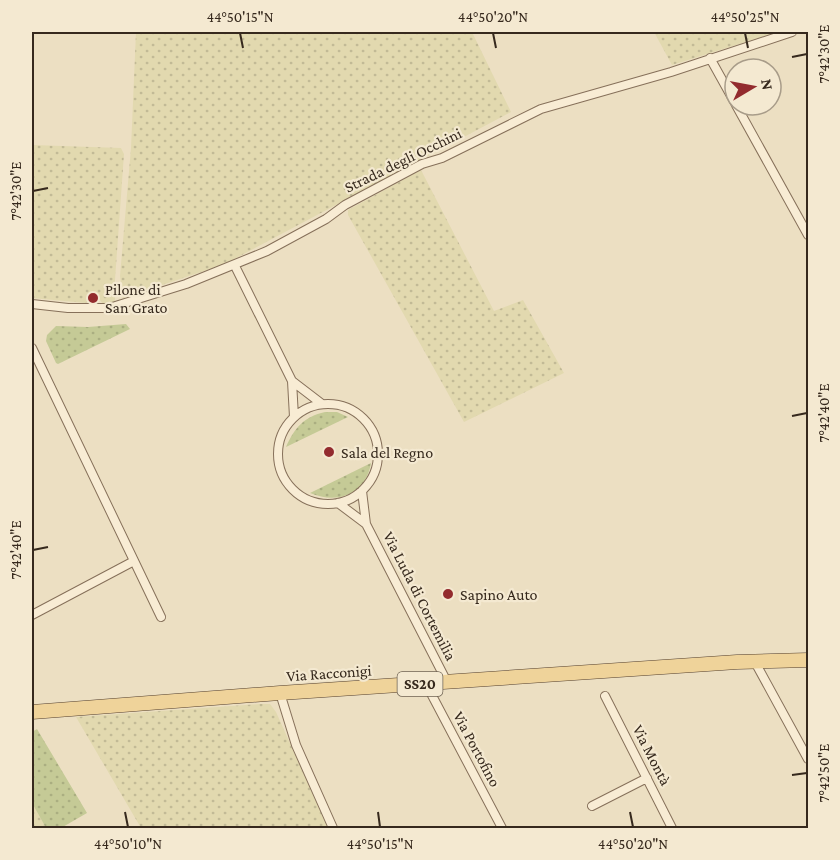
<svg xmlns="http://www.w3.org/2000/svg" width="840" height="860" font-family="'Crimson Pro',serif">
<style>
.farmland{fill:url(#farmland-dots)}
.grass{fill:url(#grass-dots)}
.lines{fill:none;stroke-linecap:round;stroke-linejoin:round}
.minor-casing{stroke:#86705a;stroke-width:10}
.primary-casing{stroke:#533f2e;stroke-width:15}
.minor{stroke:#f8ecd4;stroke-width:8}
.primary{stroke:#efd39a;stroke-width:14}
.ticks{fill:none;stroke:#36291d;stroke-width:2}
.poi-dot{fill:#932b2e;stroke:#f4e9d1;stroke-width:2}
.labels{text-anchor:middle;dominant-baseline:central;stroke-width:4.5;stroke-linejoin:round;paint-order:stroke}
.shield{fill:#f4e9d1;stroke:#6f6353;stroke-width:1.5}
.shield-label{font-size:15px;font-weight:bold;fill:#36291d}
.street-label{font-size:16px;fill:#36291d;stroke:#f4e9d1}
.poi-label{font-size:16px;fill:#36291d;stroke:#f4e9d1;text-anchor:start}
.neatline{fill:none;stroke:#36291d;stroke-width:2}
.ticks-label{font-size:15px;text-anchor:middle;fill:#36291d}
</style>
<defs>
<pattern id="farmland-dots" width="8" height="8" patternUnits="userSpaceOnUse" patternTransform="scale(1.5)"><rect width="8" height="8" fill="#e2d9af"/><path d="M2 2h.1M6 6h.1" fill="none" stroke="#c2ba96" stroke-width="1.8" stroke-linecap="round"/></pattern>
<pattern id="grass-dots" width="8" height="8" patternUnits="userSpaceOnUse" patternTransform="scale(1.5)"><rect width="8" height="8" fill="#c5ca96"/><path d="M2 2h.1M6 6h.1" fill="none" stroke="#aaae81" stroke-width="1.8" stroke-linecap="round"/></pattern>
</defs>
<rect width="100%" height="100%" fill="#ecdfc2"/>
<!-- farmland -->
<path class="farmland" d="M136,32H472L511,112L225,264L123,298L120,276L131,148Z
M654,32H778L672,65Z
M33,145L121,148L124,154L115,280V302L103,304L96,295H92L86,303L32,298Z
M421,170L494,311L523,300L564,373L464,422L348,215V210Z
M260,704H270L276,712L328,828H141L76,717Z
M32,803L46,828H32Z"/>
<!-- grass -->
<path class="grass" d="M126,324L130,329L58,364L56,363L46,341L47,335L56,326L88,327Z
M325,412H337L348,417L286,447C295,427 304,417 325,412Z
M371,463C366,494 338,505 310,493Z
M37,729L87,813L61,828H46L32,803V732Z"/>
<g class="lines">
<defs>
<path id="minor" d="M710,58L735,103
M736,105L808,235
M235,266L292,381L294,417
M32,304L68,308H109L186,284L267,251L326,219L345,205L422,164L442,158L541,109L671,72L792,32
M32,348L161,617
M292,381L322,404
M278 454a50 50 0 1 1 100 0a50 50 0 1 1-100 0Z
M362,491L366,524L447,682
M338,503L366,524
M32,615L134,561
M755,662L808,759
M426,684L502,828
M280,693L296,745L333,828
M605,696L672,828
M592,806L647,778"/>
<path id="primary" d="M32,712L280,693L737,662L808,660"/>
</defs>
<!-- minor casing -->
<use href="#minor" class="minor-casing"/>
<!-- primary casing -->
<use href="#primary" class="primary-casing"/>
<!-- minor -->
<use href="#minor" class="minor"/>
<!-- primary -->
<use href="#primary" class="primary"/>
</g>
<!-- ticks -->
<path class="ticks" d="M240,33L243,48M493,33L496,48M745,33L748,48M792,57L807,54M33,191L48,188M792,416L807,413M33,550L48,547M792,775L807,773M125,812L128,827M378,812L380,827M630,812L633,827"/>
<!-- markers -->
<g class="poi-dot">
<circle cx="93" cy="298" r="6"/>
<circle cx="329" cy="452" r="6"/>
<circle cx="448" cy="594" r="6"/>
</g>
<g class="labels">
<!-- shield labels -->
<rect class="shield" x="397.5" y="672" width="45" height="24" rx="4.5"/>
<g class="shield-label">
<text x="420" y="684">SS20</text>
</g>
<!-- street labels -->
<g class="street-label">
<text transform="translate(403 160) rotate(-26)">Strada degli Occhini</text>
<text transform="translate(420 596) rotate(63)">Via Luda di Cortemilia</text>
<text transform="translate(329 673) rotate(-4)">Via Racconigi</text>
<text transform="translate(477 749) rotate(62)">Via Portofino</text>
<text transform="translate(652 755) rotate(63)">Via Montà</text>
</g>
<!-- poi labels -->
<g class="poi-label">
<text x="105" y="289">Pilone di<tspan x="105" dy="18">San Grato</tspan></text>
<text x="341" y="452">Sala del Regno</text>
<text x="460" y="594">Sapino Auto</text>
</g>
</g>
<!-- border -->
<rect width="840" height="860" fill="none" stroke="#f4e9d1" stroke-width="66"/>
<!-- north arrow -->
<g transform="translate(753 87) rotate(80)"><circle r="28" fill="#f4e9d1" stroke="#a89c89" stroke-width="1.5"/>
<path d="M0-4.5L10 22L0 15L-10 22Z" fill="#932b2e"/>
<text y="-9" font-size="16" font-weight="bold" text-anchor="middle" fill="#36291d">N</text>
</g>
<rect x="33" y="33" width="774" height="794" class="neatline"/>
<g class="ticks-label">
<text x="240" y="22">44°50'15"N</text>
<text x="493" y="22">44°50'20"N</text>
<text x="745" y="22">44°50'25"N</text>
<text transform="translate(824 54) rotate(-90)" y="5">7°42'30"E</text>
<text transform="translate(16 191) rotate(-90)" y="5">7°42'30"E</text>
<text transform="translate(824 413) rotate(-90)" y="5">7°42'40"E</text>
<text transform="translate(16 550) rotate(-90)" y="5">7°42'40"E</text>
<text transform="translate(824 773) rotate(-90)" y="5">7°42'50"E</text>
<text x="128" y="849">44°50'10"N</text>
<text x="380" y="849">44°50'15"N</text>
<text x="633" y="849">44°50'20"N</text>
</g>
</svg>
